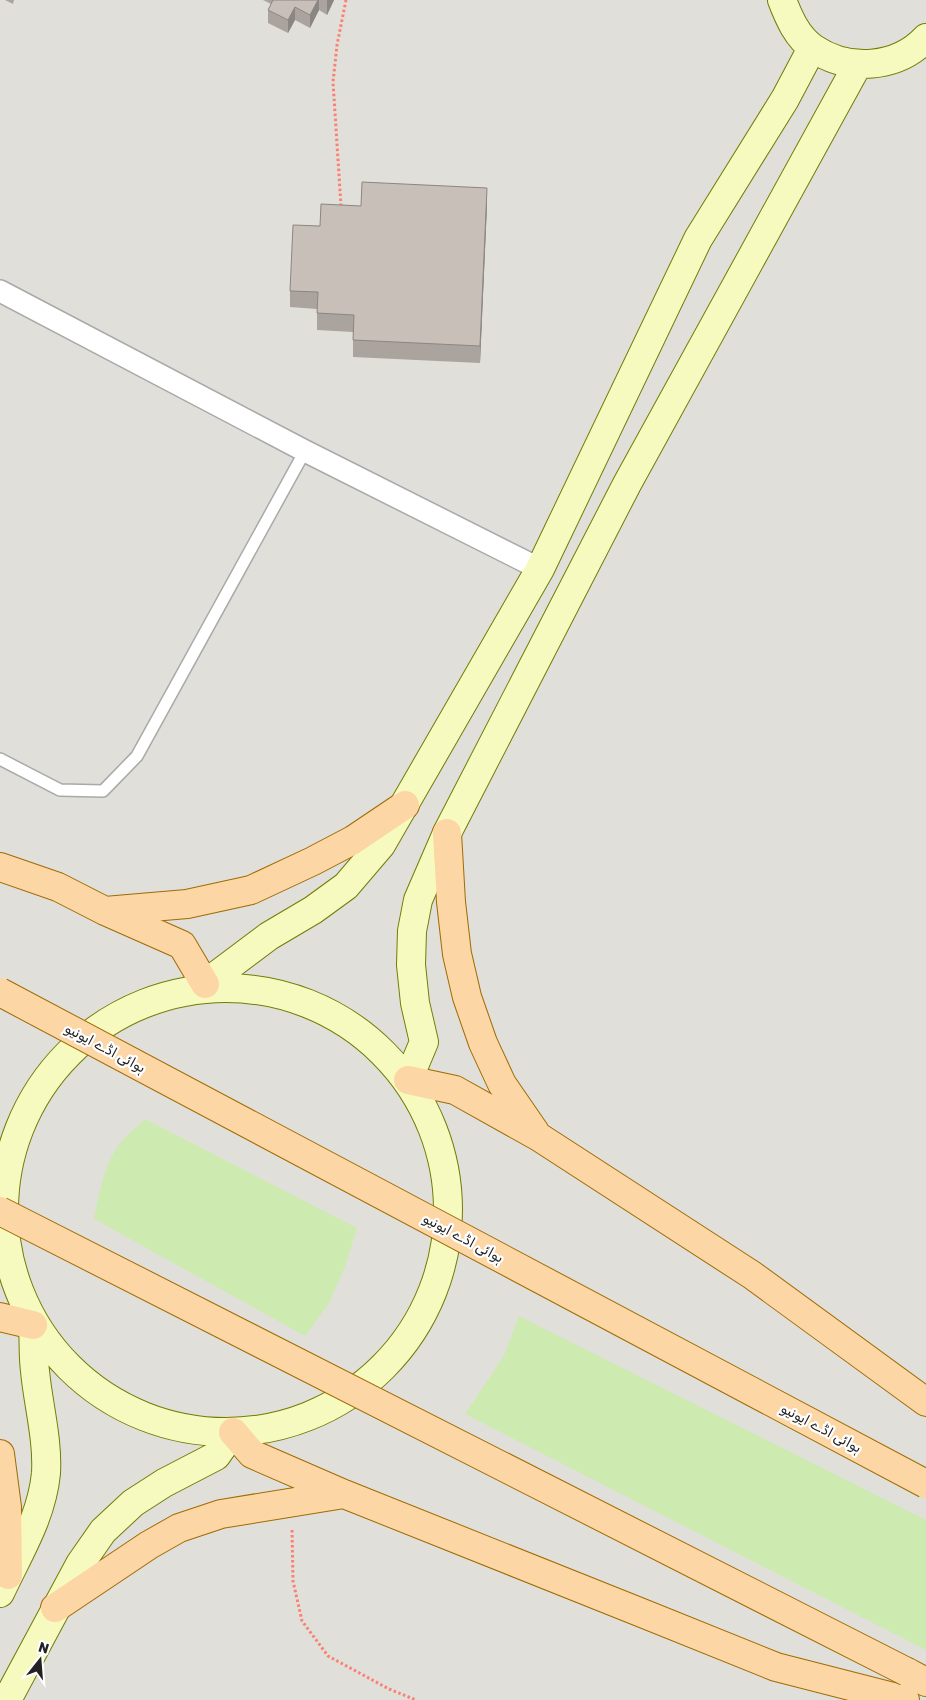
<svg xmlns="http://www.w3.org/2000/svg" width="926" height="1700" font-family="Rubik,Vazirmatn,sans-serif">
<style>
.airport{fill:#e1dfda}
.grass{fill:#cdebb0}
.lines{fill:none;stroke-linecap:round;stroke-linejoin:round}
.lane-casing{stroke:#a9a9a9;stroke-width:14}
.street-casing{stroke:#a9a9a9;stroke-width:24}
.secondary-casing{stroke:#707d05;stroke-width:30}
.primary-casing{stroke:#a06b00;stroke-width:30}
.path{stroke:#fa8072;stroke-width:3;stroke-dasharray:2.5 2.5;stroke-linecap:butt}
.lane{stroke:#fff;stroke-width:11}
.street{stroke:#fff;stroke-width:21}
.secondary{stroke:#f7fabf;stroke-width:28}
.primary{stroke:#fcd6a4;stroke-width:28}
.primary-bridge-casing{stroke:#a06b00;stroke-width:30;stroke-linecap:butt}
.primary-bridge{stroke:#fcd6a4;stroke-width:28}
.wall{fill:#aba49e}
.shaded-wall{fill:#8b8681}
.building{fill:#c7bfb8;stroke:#8b8681}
.labels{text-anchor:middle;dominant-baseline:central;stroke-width:4.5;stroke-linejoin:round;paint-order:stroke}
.street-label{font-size:14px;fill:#222;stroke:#fff}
</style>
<rect width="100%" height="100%" fill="#f2efe9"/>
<!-- airport -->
<path class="airport" d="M0,0H926V1700H0Z"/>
<!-- grass -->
<path class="grass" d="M145,1119L357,1228L345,1267L329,1303L305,1336L94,1219C98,1198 102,1177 111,1158C118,1142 133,1130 145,1119Z
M519,1316L926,1520V1650L465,1414L504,1356Z"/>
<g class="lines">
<defs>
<path id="lane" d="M0,759L60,790L103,791L137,756L305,451"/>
<path id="street" d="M0,291L305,451L540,569"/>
<path id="secondary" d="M782,0C789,18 797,37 813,48C848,72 897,69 926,38
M205,984L269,936L313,910L346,886L381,845L540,569L698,239L785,99L812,48
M4 1210a222 222 0 1 1 444 0a222 222 0 1 1-444 0Z
M408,1080L424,1042L415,1003L411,965L412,931L418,900L447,833L627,484L858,64
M0,1593C18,1554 42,1517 46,1473C48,1439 38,1404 35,1371C33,1356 34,1340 33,1325
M7,1700L80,1564L103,1531L133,1503L164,1483L216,1456L233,1432"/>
<path id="primary" d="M447,833L451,902L457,954L467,997L483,1043L502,1084L535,1132
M0,867L58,887L105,911L182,945L205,984
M105,911L187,904L251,890L313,861L353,840L405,805
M408,1080L455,1090L539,1137L752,1275L926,1402
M0,1317L33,1325
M233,1432L252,1454L344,1494L642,1613L776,1667L905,1700
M0,1454L7,1507L8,1575
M55,1608L149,1545L179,1528L221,1514L344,1494
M907,1672L926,1682"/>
</defs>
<!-- lane casing -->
<use href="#lane" class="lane-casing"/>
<!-- street casing -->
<use href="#street" class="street-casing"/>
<!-- secondary casing -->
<use href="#secondary" class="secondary-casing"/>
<!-- primary casing -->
<use href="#primary" class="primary-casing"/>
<!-- path -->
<path class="path" d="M341,206L333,82L337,45L346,0
M292,1530L293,1581L302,1621L328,1656L389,1689L416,1700"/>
<!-- lane -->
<use href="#lane" class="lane"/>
<!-- street -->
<use href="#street" class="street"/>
<!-- secondary -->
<use href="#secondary" class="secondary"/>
<!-- primary -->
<use href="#primary" class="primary"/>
<defs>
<path id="primary-bridge" d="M0,992L926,1484
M0,1211L907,1672"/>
</defs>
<!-- primary-bridge casing -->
<use href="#primary-bridge" class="primary-bridge-casing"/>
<!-- primary-bridge -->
<use href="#primary-bridge" class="primary-bridge"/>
</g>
<!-- wall -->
<path class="wall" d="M5,0H14L13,4Z
M263,0H334L327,15L319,10L310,28L295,20L288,33L268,23V10L271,4Z
M487,205L480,363L353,357V332L317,330V309L290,307V291L320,226L361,206Z"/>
<!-- shaded-wall -->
<path class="shaded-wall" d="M318,0H319V10L310,28V15Z
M327,0H334L327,15Z
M295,7V20L288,33V20Z
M487,188V205L480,363V346Z"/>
<!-- building -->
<path class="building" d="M273,0H318L310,15L295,7L288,20L268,10Z
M362,182L487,188L480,346L353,340L354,315L317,313L318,292L290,291L293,225L320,226L321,204L361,206Z"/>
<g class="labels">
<!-- street labels -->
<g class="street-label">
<text transform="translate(105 1048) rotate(28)">ہوائی اڈے ایونیو</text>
<text transform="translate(463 1238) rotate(28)">ہوائی اڈے ایونیو</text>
<text transform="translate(821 1428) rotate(28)">ہوائی اڈے ایونیو</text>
</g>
</g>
<!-- north arrow -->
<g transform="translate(40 1660) rotate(17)" stroke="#ffffff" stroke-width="4" paint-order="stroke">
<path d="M0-4L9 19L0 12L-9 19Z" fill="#222222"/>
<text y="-8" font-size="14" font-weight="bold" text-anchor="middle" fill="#222222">N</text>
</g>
</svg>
